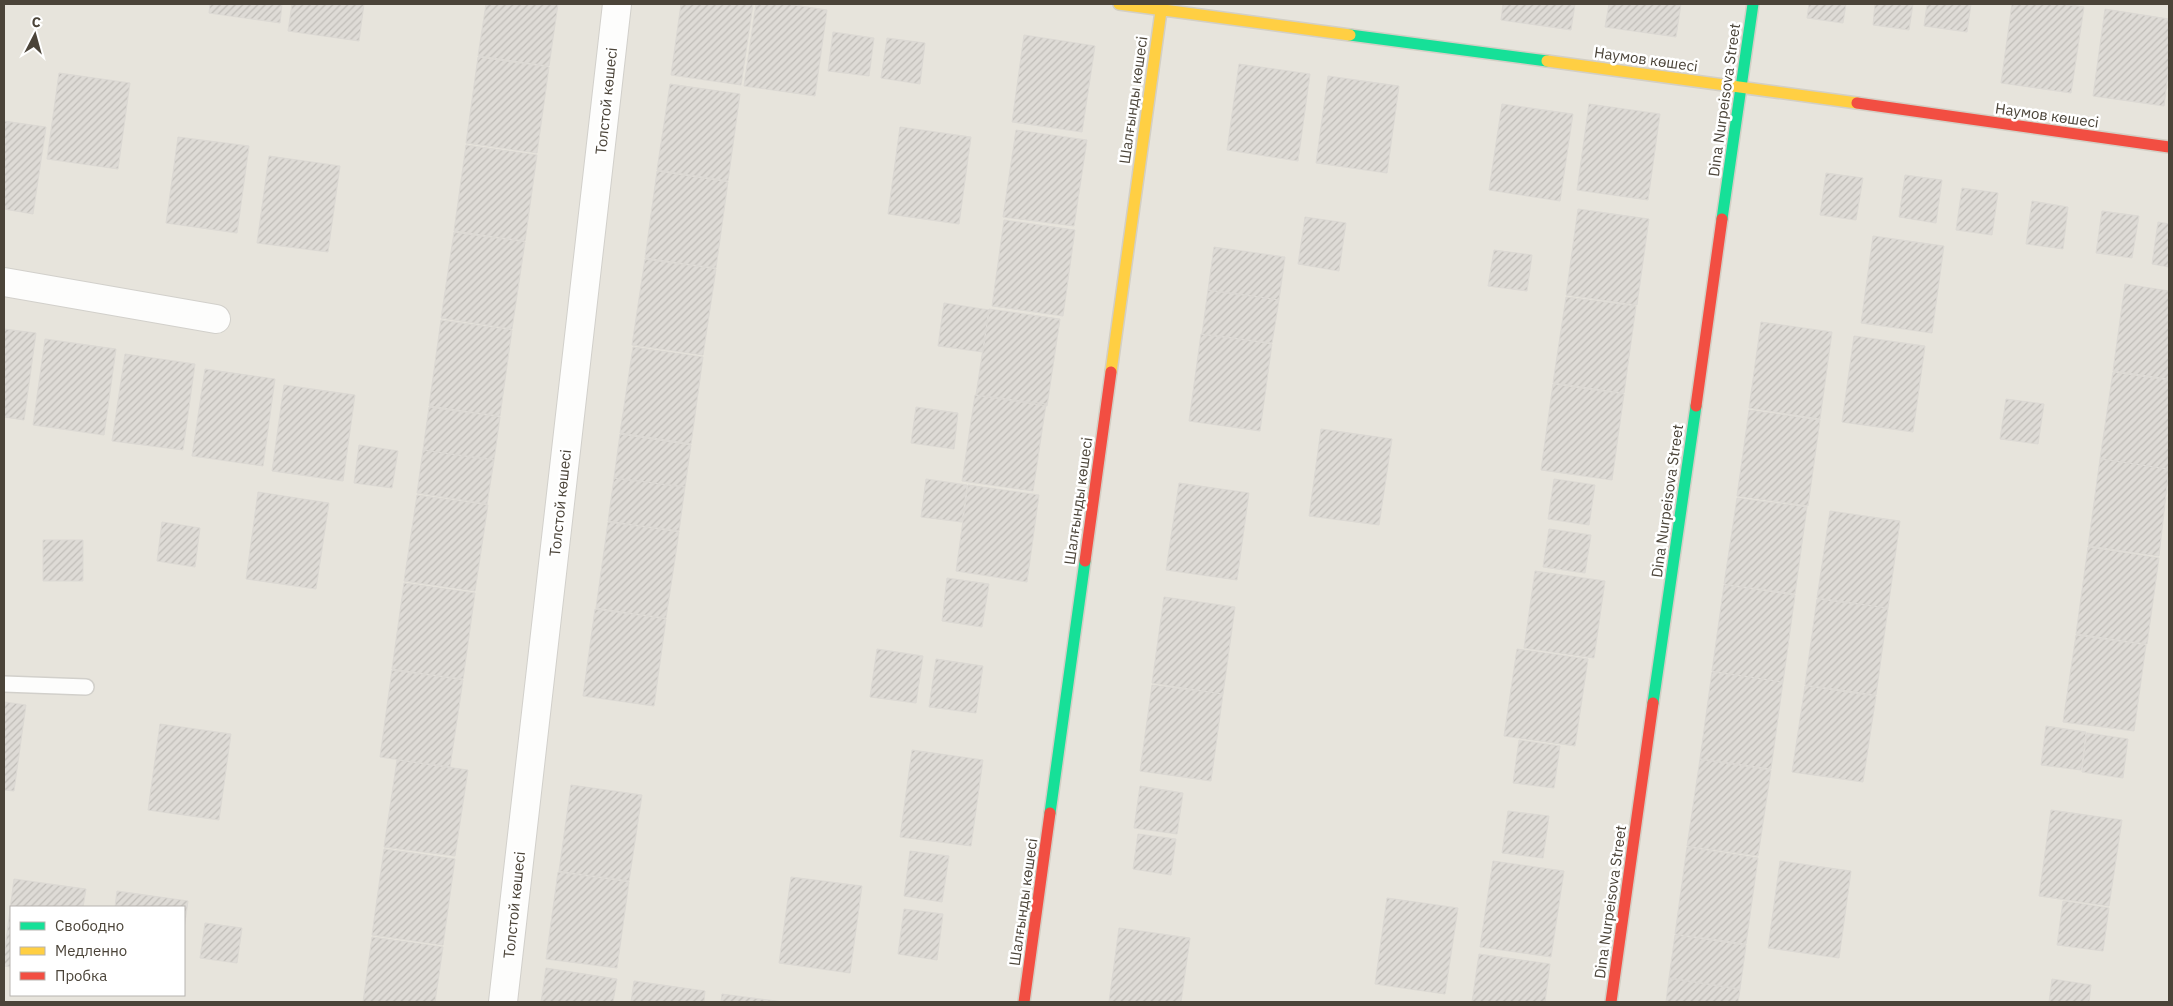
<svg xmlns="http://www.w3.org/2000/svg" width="2173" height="1006" font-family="'IBM Plex Sans',sans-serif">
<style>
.residential{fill:#e7e4dc;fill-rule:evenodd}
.building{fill:url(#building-hatch);stroke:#dcd9d4}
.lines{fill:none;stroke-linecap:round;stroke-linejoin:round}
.lane-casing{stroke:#d2d0cb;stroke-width:18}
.street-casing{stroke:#d2d0cb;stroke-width:30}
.fast-casing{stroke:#d3cfc5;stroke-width:14}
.slow-casing{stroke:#d3cfc5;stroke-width:14}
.jam-casing{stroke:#d3cfc5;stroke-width:14}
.lane{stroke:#fdfdfc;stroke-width:15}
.street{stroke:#fdfdfc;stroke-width:28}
.fast{stroke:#16e098;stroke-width:11}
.slow{stroke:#ffcf43;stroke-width:11}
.jam{stroke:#f24e42;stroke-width:11}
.labels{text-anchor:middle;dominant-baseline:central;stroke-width:5;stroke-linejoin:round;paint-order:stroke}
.street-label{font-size:15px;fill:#4b4439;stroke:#fff}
</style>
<defs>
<pattern id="building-hatch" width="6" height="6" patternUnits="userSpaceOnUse" patternTransform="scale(1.25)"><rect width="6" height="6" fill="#dedbd6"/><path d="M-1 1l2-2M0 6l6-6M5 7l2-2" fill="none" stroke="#c0bdb8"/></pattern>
</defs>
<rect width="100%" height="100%" fill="#f4f2ee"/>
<!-- residential -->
<path class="residential" d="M4,4H2169V1002H4ZM11,907H184V995H11Z"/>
<!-- building -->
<path class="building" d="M210,4H282L280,23L209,13Z
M292,4H364L359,41L288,31Z
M486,4H558L549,66L478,56Z
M681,4H753L741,85L671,75Z
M756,4H787L827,10L815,96L744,86Z
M1503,4H1575L1571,30L1501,20Z
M1609,4H1681L1676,37L1605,27Z
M1809,4H1846L1843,23L1807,18Z
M1875,4H1913L1909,30L1873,25Z
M1927,4H1971L1967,32L1924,26Z
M2012,4H2063L2084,7L2071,93L2001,83Z
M2105,9L2169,19V67L2164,106L2093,96Z
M833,32L874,38L869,76L828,71Z
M1024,35L1095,46L1082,132L1012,122Z
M887,38L925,43L920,84L881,78Z
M478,57L549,67L537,153L466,143Z
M1239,64L1310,74L1298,161L1227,150Z
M59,73L130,83L118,169L47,159Z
M1328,76L1399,86L1387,173L1316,163Z
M670,84L740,94L728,181L657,170Z
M1502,104L1573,114L1560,201L1489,190Z
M1589,104L1660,114L1648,200L1577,190Z
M4,121L46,127L33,214L4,209Z
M900,127L971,137L959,224L888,214Z
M1016,130L1087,140L1074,226L1003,217Z
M178,137L249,146L237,233L166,223Z
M466,145L537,155L525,241L454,231Z
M269,156L340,166L328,252L257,243Z
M657,171L728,182L716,268L645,258Z
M1826,173L1863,178L1856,220L1820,215Z
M1905,175L1942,180L1936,223L1899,217Z
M1962,188L1998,193L1992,235L1956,230Z
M2032,201L2068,207L2063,249L2026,244Z
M1578,209L1649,219L1637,305L1566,295Z
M2102,211L2139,216L2132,258L2096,253Z
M1305,217L1346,223L1339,271L1298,264Z
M1004,220L1075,230L1063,316L992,306Z
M2158,222L2169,224V267L2152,264Z
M454,232L525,242L512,329L441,318Z
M1873,236L1944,246L1932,333L1861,323Z
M1214,247L1285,257L1279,300L1208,290Z
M1494,250L1532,255L1527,291L1488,286Z
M645,259L716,269L703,355L632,345Z
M2125,284L2169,291V379L2113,371Z
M1208,290L1279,300L1272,343L1202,334Z
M1566,297L1636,306L1624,393L1553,383Z
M944,303L989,310L983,352L938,346Z
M989,309L1060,319L1047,406L976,395Z
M441,320L512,330L500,416L429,406Z
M1761,322L1832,332L1820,419L1749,408Z
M4,329L36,333L24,420L4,417Z
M1201,334L1272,344L1260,431L1189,421Z
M1854,336L1925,346L1913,432L1842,422Z
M45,339L116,349L104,435L33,425Z
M633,347L703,357L691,444L620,433Z
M125,354L195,364L183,450L112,441Z
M205,369L275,379L263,466L192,456Z
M2113,372L2169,380V469L2100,459Z
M1553,384L1624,394L1612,480L1541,470Z
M284,385L355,395L343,481L272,471Z
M975,395L1046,404L1033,491L962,481Z
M2006,399L2044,404L2038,444L2000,439Z
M429,407L500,417L494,460L423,450Z
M916,407L958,413L954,449L911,443Z
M1749,410L1820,420L1808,506L1737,496Z
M1321,429L1392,439L1379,525L1309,516Z
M620,434L691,445L685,487L614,478Z
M359,445L398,451L392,488L354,483Z
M423,450L494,460L487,504L417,493Z
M2100,459L2169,469L2159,556L2088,546Z
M614,478L685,487L679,531L608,521Z
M926,479L967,485L962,522L921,517Z
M1554,479L1595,485L1589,525L1548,519Z
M1179,483L1249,493L1237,580L1166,570Z
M968,485L1039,495L1027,582L956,571Z
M258,492L329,503L316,589L246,579Z
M417,495L488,505L475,591L404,581Z
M1737,498L1807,507L1795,594L1724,584Z
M1830,511L1900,521L1888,608L1817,598Z
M162,522L200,528L195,567L157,561Z
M608,522L679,532L666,618L596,608Z
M1549,529L1591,535L1585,573L1543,567Z
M43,540H83V581H43Z
M2088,547L2159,558L2147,644L2076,634Z
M1535,571L1605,581L1594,658L1524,648Z
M947,578L989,584L982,627L942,621Z
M404,583L475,593L463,679L392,669Z
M1724,585L1795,595L1783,682L1712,671Z
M1164,597L1235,607L1223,694L1152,683Z
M1817,599L1888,608L1876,695L1805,685Z
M595,609L666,619L654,706L583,696Z
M2076,635L2146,645L2134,731L2063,722Z
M877,649L923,656L916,703L870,697Z
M1517,649L1588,659L1575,746L1504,736Z
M936,659L983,666L976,713L929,707Z
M392,670L463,680L450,767L380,757Z
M1712,672L1783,682L1771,769L1700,759Z
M1152,685L1223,694L1211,781L1140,771Z
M1805,686L1876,696L1863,782L1792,772Z
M4,702L26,705L14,791L4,790Z
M160,724L231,734L219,820L148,810Z
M2046,726L2086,732L2081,770L2041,765Z
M2087,733L2128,739L2123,778L2082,772Z
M1519,740L1560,746L1554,788L1513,783Z
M912,750L983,760L971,846L900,837Z
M1700,759L1771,770L1758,856L1687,846Z
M397,760L468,770L455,856L384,847Z
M571,785L642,795L629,881L559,871Z
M1140,786L1183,793L1177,834L1134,828Z
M2051,810L2122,820L2109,906L2039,896Z
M1508,811L1549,816L1543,858L1502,853Z
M1138,834L1176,839L1171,875L1133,869Z
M1687,847L1758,858L1746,944L1675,934Z
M384,849L455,859L443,945L372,935Z
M910,851L949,856L942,902L904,896Z
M1493,861L1564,871L1551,957L1480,947Z
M1780,861L1851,871L1839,958L1768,948Z
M558,872L629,882L617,968L546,959Z
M791,877L862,886L850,973L779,963Z
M14,879L86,889L83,907H11V967L4,966V956Z
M117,891L188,901L184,929V907H115Z
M1387,898L1458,908L1445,994L1375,984Z
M2063,901L2109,908L2103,951L2057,945Z
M904,909L943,914L937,960L898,954Z
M205,923L242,928L237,963L200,958Z
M1119,928L1190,938L1181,1002H1109Z
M1675,935L1746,945L1740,989L1669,978Z
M372,937L443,947L435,1002H363Z
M1479,954L1550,964L1545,1002H1472Z
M546,968L617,979L613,1002H541Z
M1669,978L1740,989L1738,1002H1666Z
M2052,979L2091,985L2089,1002H2049Z
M634,981L705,991L704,1002H631Z
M722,994L784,1002H721Z"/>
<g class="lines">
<defs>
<path id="lane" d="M4,684L86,687"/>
<path id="street" d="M4,282L216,319
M503,1002L617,4"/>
<path id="fast" d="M1350,35L1547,61
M1722,219L1753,4
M1653,703L1696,406
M1050,813L1085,561"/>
<path id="slow" d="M1119,4L1350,35
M1547,61L1857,103
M1111,372L1162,4"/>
<path id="jam" d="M1857,103L2169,147
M1696,406L1722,219
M1085,561L1111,372
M1024,1002L1050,813
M1611,1002L1653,703"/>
</defs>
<!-- lane casing -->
<use href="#lane" class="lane-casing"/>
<!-- street casing -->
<use href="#street" class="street-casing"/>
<!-- fast casing -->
<use href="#fast" class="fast-casing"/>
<!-- slow casing -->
<use href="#slow" class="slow-casing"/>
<!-- jam casing -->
<use href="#jam" class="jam-casing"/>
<!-- lane -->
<use href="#lane" class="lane"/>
<!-- street -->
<use href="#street" class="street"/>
<!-- fast -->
<use href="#fast" class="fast"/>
<!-- slow -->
<use href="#slow" class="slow"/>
<!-- jam -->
<use href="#jam" class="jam"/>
</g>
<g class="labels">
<!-- street labels -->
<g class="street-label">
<text transform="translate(1646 59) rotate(8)">Наумов көшесі</text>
<text transform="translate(1133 100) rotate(-82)">Шалғынды көшесі</text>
<text transform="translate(1724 100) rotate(-82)">Dina Nurpeisova Street</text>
<text transform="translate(606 101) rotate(-84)">Толстой көшесі</text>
<text transform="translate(2047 115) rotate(8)">Наумов көшесі</text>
<text transform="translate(1078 501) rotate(-82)">Шалғынды көшесі</text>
<text transform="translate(1667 501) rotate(-82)">Dina Nurpeisova Street</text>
<text transform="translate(560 503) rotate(-84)">Толстой көшесі</text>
<text transform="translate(1023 902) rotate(-82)">Шалғынды көшесі</text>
<text transform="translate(1610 902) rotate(-82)">Dina Nurpeisova Street</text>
<text transform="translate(514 905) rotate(-84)">Толстой көшесі</text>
</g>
</g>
<!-- border -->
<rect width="2173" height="1006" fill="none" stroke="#4b4439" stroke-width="10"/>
<!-- legend -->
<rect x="10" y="906" width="175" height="90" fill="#ffffff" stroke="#b7b4b0"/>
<rect x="20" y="922" width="25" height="8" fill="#16e098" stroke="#b7b4b0"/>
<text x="55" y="931" font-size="15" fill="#4b4439">Свободно</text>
<rect x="20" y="947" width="25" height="8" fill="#ffcf43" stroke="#b7b4b0"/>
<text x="55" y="956" font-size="15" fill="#4b4439">Медленно</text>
<rect x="20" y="972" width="25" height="8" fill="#f24e42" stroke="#b7b4b0"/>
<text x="55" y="981" font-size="15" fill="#4b4439">Пробка</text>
<!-- north arrow -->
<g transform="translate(35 35) rotate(6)" stroke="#ffffff" stroke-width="4" paint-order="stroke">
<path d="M0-4L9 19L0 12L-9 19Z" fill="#4b4439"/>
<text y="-8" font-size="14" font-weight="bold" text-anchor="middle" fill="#4b4439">С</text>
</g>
</svg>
